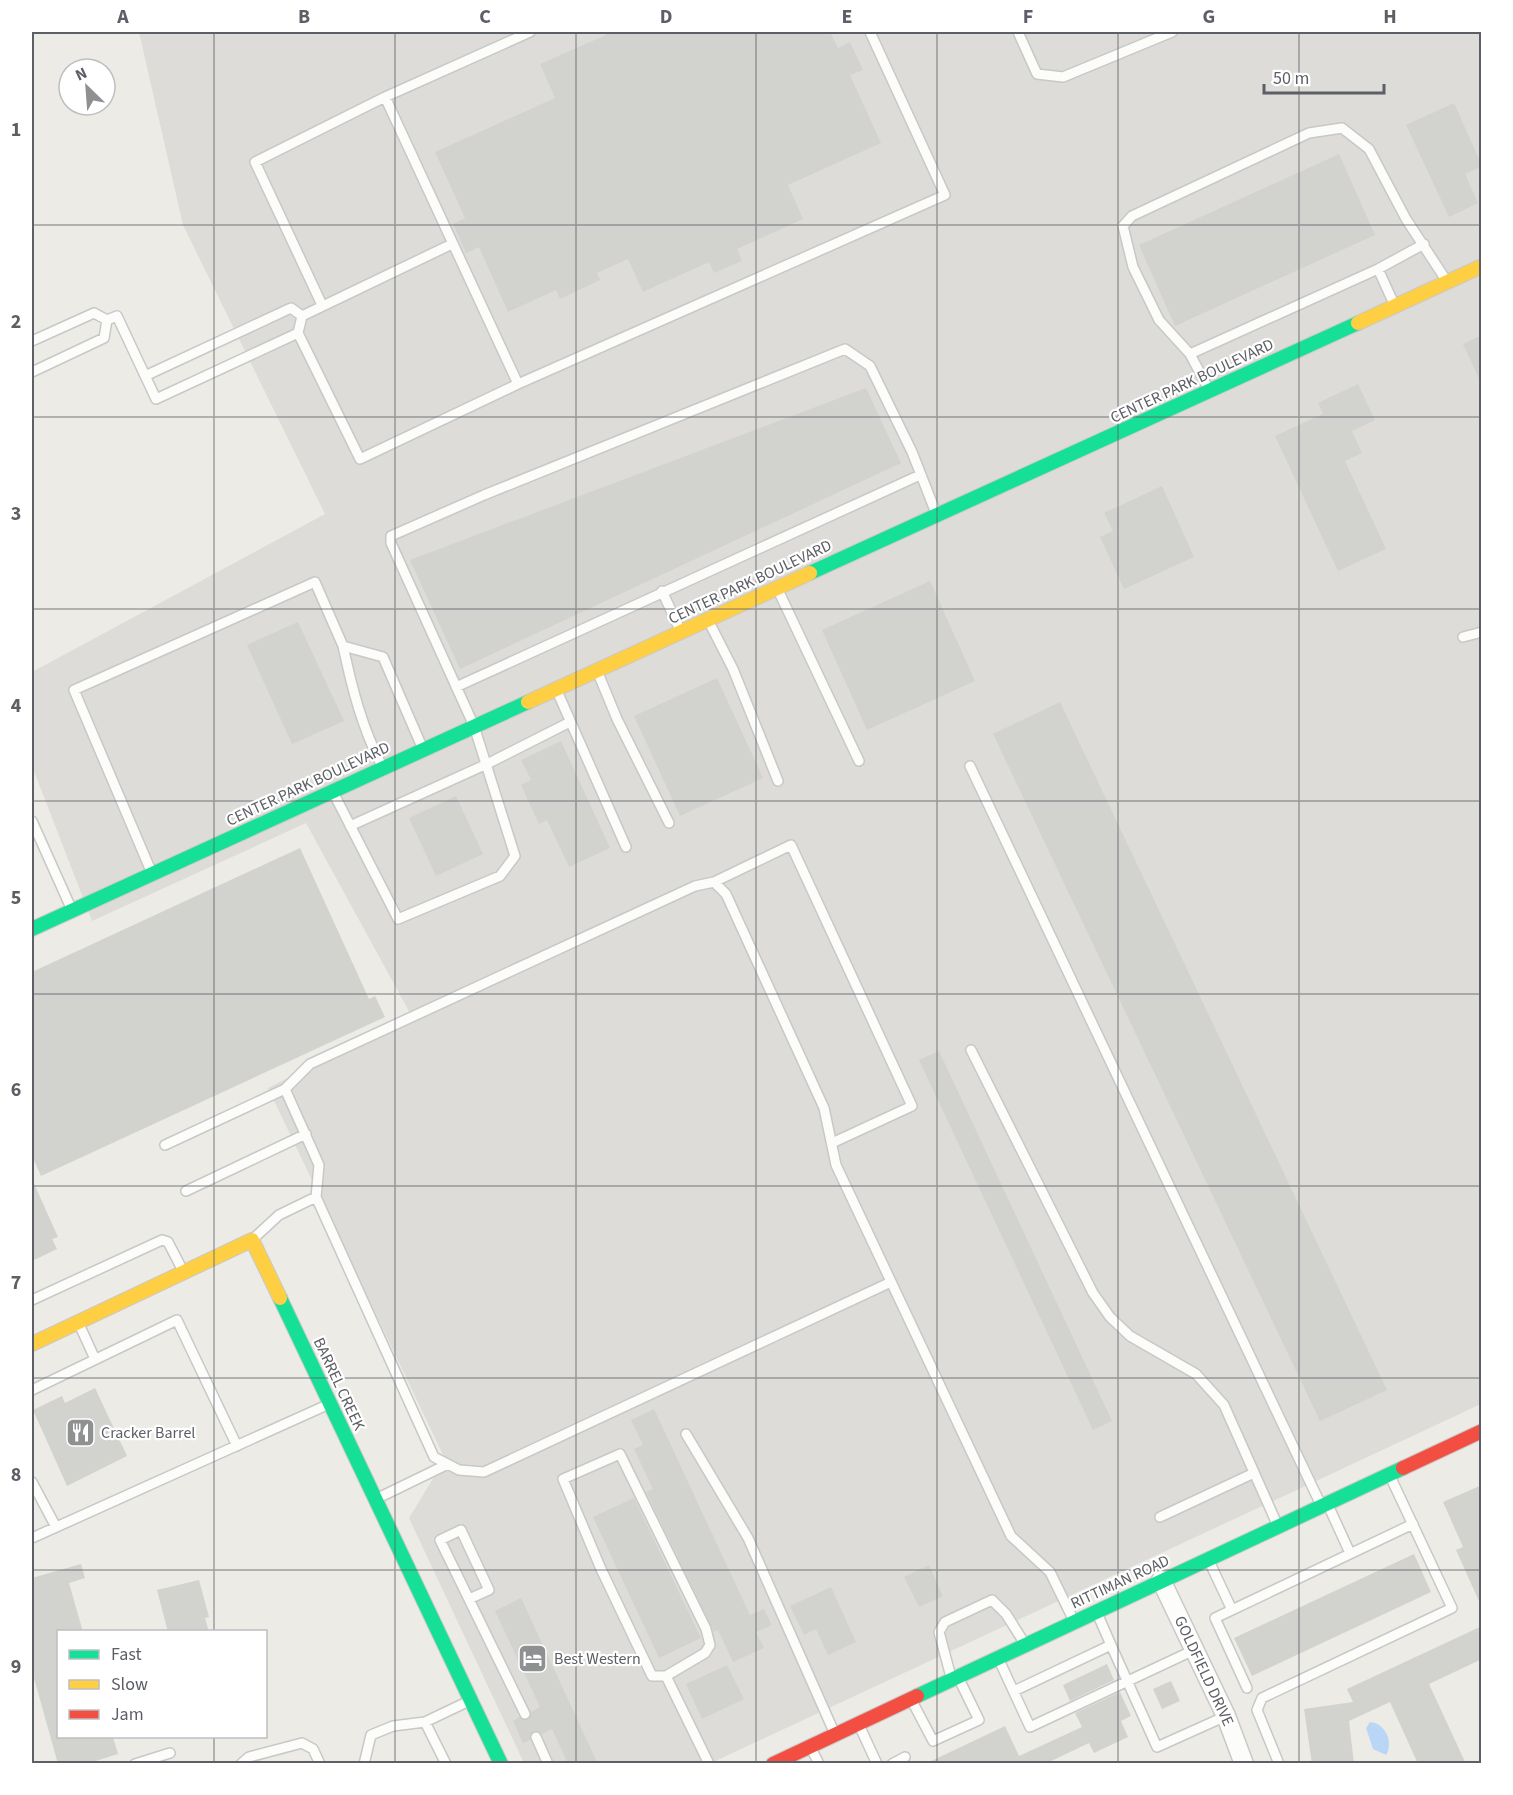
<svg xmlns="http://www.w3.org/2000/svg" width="1513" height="1795" font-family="'Source Sans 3',sans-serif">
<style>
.industrial{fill:#dddcd8}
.water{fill:#bad6f7}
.building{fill:#d2d2cf}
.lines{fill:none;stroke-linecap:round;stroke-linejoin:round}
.lane-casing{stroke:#c8c8c7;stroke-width:12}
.street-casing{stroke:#c8c8c7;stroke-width:21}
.fast-casing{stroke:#c9c9c8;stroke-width:16}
.slow-casing{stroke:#c9c9c8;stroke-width:16}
.jam-casing{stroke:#c9c9c8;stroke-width:16}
.lane{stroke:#fcfcfb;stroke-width:9}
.street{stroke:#fcfcfb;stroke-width:18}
.fast{stroke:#16e098;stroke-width:14}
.slow{stroke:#ffcf43;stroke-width:14}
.jam{stroke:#f24e42;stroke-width:14}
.grid{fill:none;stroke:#5c5f65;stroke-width:1.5;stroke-opacity:0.55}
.labels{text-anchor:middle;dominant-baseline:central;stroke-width:4.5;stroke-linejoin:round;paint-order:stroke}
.street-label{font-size:16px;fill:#5c5f65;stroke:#fff}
.poi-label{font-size:16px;fill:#5c5f65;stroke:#fff;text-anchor:start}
.neatline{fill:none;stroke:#5c5f65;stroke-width:2}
.grid-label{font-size:20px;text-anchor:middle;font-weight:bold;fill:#5c5f65}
</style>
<rect width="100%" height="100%" fill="#ecebe6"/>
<!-- industrial -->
<path class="industrial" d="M139,32H1481V1404L711,1763H524L409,1518L445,1459L268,1088L411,1015L306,823L92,921L32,766V672L325,514L183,225Z"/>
<!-- water -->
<path class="water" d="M1370,1722C1385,1723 1394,1742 1386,1755L1373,1749L1366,1728Z"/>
<!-- building -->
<path class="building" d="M604,32H830L838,48L850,42L863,70L850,75L881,143L788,185L803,219L737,249L742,261L714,273L709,262L643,292L628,259L597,273L600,280L560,299L556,290L508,312L479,247L466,253L453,224L465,218L435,152L555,98L540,64L606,35Z
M1454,103L1482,166L1465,174L1478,203L1449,217L1406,125Z
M1339,154L1375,235L1175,326L1139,245Z
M1482,335V385L1463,344Z
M1358,384L1375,420L1352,431L1362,453L1345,461L1386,549L1338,571L1275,436L1323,414L1318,403Z
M866,388L901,463L460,669L410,560Z
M1162,486L1194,557L1124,589L1100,537L1113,531L1104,513Z
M930,581L975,681L867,730L822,630Z
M298,622L344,721L292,744L247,645Z
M717,678L763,778L680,816L634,716Z
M1060,702L1387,1390L1320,1421L993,734Z
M561,741L610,848L569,867L547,820L539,824L521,785L531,780L521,760Z
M456,796L483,854L436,876L409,818Z
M300,848L369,999L375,996L385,1017L41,1176L32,1156V972Z
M939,1051L1112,1421L1093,1430L919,1060Z
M32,1179L58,1237L52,1239L57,1249L32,1261Z
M95,1388L127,1456L67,1486L33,1410L62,1396L65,1403Z
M654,1409L750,1615L764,1609L772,1625L756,1632L764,1648L733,1662L718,1630L714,1632L646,1492L653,1489L634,1449L643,1445L631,1420Z
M1482,1485V1608L1456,1550L1463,1547L1443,1502Z
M634,1498L701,1638L659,1658L593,1517Z
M1414,1554L1431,1592L1252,1676L1234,1638Z
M81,1564L85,1578L69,1583L83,1632H58V1737H113L118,1754L86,1764H58L32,1671V1578Z
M929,1565L943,1596L919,1607L904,1577Z
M199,1580L209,1617L205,1618L209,1632H168L157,1590Z
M831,1587L856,1642L828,1655L816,1629L804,1635L790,1606Z
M521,1598L598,1764H568L552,1729L542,1734L533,1731L530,1740L523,1743L513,1721L519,1717L527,1720L531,1712L540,1707L495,1611Z
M1482,1626V1659L1429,1684L1466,1764H1418L1390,1702L1349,1721L1354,1764H1312L1304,1709L1353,1702L1347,1689Z
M1107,1664L1114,1680L1070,1701L1063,1685Z
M727,1665L744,1699L702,1719L686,1684Z
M1171,1681L1180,1701L1162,1709L1153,1689Z
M1120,1692L1131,1716L1121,1721L1128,1737L1094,1753L1089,1743L1045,1764H925L1005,1726L1019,1756L1082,1727L1075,1713Z"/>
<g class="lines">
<defs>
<path id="lane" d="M1018,32L1037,74L1063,77L1172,32
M385,97L518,384
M1394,304L1378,269L1424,244
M322,305L255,162L385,97L530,32
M107,320L117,316L156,399L298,333L302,316L452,244
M298,333L360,459L518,384L945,195L870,32
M32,341L94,313L107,320
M1190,354L1378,269
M32,372L104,338L107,320
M145,376L291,308L302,316
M1209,390L1190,354L1159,320L1133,267L1123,226L1132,216L1309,133L1342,128L1369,149L1406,219L1446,280
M778,590L859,761
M662,591L680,630
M709,622L733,669L778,781
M1463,637L1482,632
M343,646C352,688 362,728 382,766
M598,673L617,719L669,823
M456,687L920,475
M557,691L626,847
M970,766L1320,1503
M334,794L398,919L500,876L515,856L474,726L391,543V536L484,495L845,349L870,366L912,452L936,513
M32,821L71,908
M350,826L487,764L570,722
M151,871L74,690L315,582L343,646L383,657L422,747
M714,882L791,845L912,1106L832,1143
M971,1050L1093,1293L1110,1317L1130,1336L1196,1374L1224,1405L1277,1524
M165,1145L285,1089
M186,1191L306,1134
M254,1238L279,1215L316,1197
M891,1282L484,1472L459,1470L434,1457L316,1197L319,1165L285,1089L310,1064L695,886L714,882L726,894L824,1108L836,1165L1011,1536L1050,1572L1073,1619
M32,1300L162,1240L168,1242L182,1269
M79,1324L95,1359
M32,1390L177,1320L237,1446
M686,1434L748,1538L834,1732
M620,1454L706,1629L710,1645L705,1653L666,1676H652L601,1569L563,1479Z
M32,1482L56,1527
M378,1498L448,1464
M1328,1505L1350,1553
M1160,1517L1254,1473
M32,1538L327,1405
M1209,1561L1232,1610
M469,1599L489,1590L461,1530L440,1540L525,1714
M1097,1613L1111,1645
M999,1660L1030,1727L1194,1650
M666,1676L709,1764
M951,1677L939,1632L945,1622L992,1600L1006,1614L1025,1644
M1247,1688L1215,1618L1413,1524
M1014,1691L1111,1645L1157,1747L1226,1716
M912,1701L933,1741L979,1720L959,1679
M425,1722L446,1764
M859,1725L877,1764
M536,1737L548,1764
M811,1748L819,1764
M135,1764L170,1753
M241,1764L249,1757L302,1743L313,1749L320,1764
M364,1764L371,1735L393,1726L425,1722L469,1701
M892,1764L905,1757
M1279,1764L1257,1710L1262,1698L1452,1608L1390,1476"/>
<path id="street" d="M1161,1580L1226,1716L1244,1764"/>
<path id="fast" d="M810,573L1358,323
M32,929L528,702
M280,1298L501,1764
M917,1696L1403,1468"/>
<path id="slow" d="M1358,323L1482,266
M528,702L810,573
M32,1344L252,1240L280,1298"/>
<path id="jam" d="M1403,1468L1482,1431
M773,1764L917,1696"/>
</defs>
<!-- lane casing -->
<use href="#lane" class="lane-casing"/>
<!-- street casing -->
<use href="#street" class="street-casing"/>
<!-- fast casing -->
<use href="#fast" class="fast-casing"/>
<!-- slow casing -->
<use href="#slow" class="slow-casing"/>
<!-- jam casing -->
<use href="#jam" class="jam-casing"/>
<!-- lane -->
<use href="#lane" class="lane"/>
<!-- street -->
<use href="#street" class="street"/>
<!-- fast -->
<use href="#fast" class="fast"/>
<!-- slow -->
<use href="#slow" class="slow"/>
<!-- jam -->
<use href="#jam" class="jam"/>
</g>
<!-- grid -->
<path class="grid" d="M214,32V1632M395,32V1764M576,32V1764M756,32V1764M937,32V1764M1118,32V1764M1299,32V1764M32,225H1482M32,417H1482M32,609H1482M32,801H1482M32,994H1482M32,1186H1482M32,1378H1482M32,1570H1482M214,1736V1764"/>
<!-- icons -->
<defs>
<symbol id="restaurant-square" viewBox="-11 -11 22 22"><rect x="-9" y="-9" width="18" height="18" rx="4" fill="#8e9092" stroke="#fff"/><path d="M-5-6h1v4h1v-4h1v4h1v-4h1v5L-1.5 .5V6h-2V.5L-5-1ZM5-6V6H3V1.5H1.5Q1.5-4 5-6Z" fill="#fff"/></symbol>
<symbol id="hotel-square" viewBox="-11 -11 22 22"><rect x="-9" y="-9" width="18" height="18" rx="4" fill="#8e9092" stroke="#fff"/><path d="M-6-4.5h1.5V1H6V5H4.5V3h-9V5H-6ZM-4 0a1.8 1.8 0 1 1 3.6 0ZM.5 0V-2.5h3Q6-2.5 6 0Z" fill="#fff"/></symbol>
</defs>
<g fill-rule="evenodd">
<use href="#restaurant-square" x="64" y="1416" width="33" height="33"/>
<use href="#hotel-square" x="516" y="1642" width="33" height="33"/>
</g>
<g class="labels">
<!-- street labels -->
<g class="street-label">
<text transform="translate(1192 381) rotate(-25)">CENTER PARK BOULEVARD</text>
<text transform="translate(750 582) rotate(-25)">CENTER PARK BOULEVARD</text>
<text transform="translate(308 784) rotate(-25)">CENTER PARK BOULEVARD</text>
<text transform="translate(339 1384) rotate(65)">BARREL CREEK</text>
<text transform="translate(1120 1582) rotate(-25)">RITTIMAN ROAD</text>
<text transform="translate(1204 1671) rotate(65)">GOLDFIELD DRIVE</text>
</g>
<!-- poi labels -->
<g class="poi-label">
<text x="101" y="1433">Cracker Barrel</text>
<text x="554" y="1659">Best Western</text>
</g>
</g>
<!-- border -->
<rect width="1513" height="1795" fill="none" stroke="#ffffff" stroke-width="66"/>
<!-- legend -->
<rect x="57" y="1630" width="210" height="108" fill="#ffffff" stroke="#bebfc1" stroke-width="1.5"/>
<rect x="69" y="1650" width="30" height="9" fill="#16e098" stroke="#bebfc1" stroke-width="1.5"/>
<text x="111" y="1660" font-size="18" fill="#5c5f65">Fast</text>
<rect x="69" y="1680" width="30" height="9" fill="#ffcf43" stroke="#bebfc1" stroke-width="1.5"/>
<text x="111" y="1690" font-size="18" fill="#5c5f65">Slow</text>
<rect x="69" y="1710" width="30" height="9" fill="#f24e42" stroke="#bebfc1" stroke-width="1.5"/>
<text x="111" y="1720" font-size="18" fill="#5c5f65">Jam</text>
<!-- north arrow -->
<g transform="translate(87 87) rotate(335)"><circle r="28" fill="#ffffff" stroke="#bebfc1" stroke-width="1.5"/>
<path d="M0-4.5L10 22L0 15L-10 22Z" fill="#8e9092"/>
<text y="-9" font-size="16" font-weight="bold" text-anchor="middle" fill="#5c5f65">N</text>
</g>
<!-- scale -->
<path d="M1264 84v9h120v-9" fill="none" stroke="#5c5f65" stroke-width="3"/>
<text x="1273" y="84" font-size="18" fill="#5c5f65" stroke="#ffffff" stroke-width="4.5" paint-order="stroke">50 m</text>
<rect x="33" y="33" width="1447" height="1729" class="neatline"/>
<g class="grid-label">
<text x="123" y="23">A</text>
<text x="304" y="23">B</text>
<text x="485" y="23">C</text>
<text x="666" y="23">D</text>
<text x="847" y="23">E</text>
<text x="1028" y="23">F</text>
<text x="1209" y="23">G</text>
<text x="1390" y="23">H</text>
<text x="16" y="136">1</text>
<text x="16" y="328">2</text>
<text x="16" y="520">3</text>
<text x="16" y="712">4</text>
<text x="16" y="904">5</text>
<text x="16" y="1096">6</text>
<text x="16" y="1289">7</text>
<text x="16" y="1481">8</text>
<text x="16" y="1673">9</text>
</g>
</svg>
